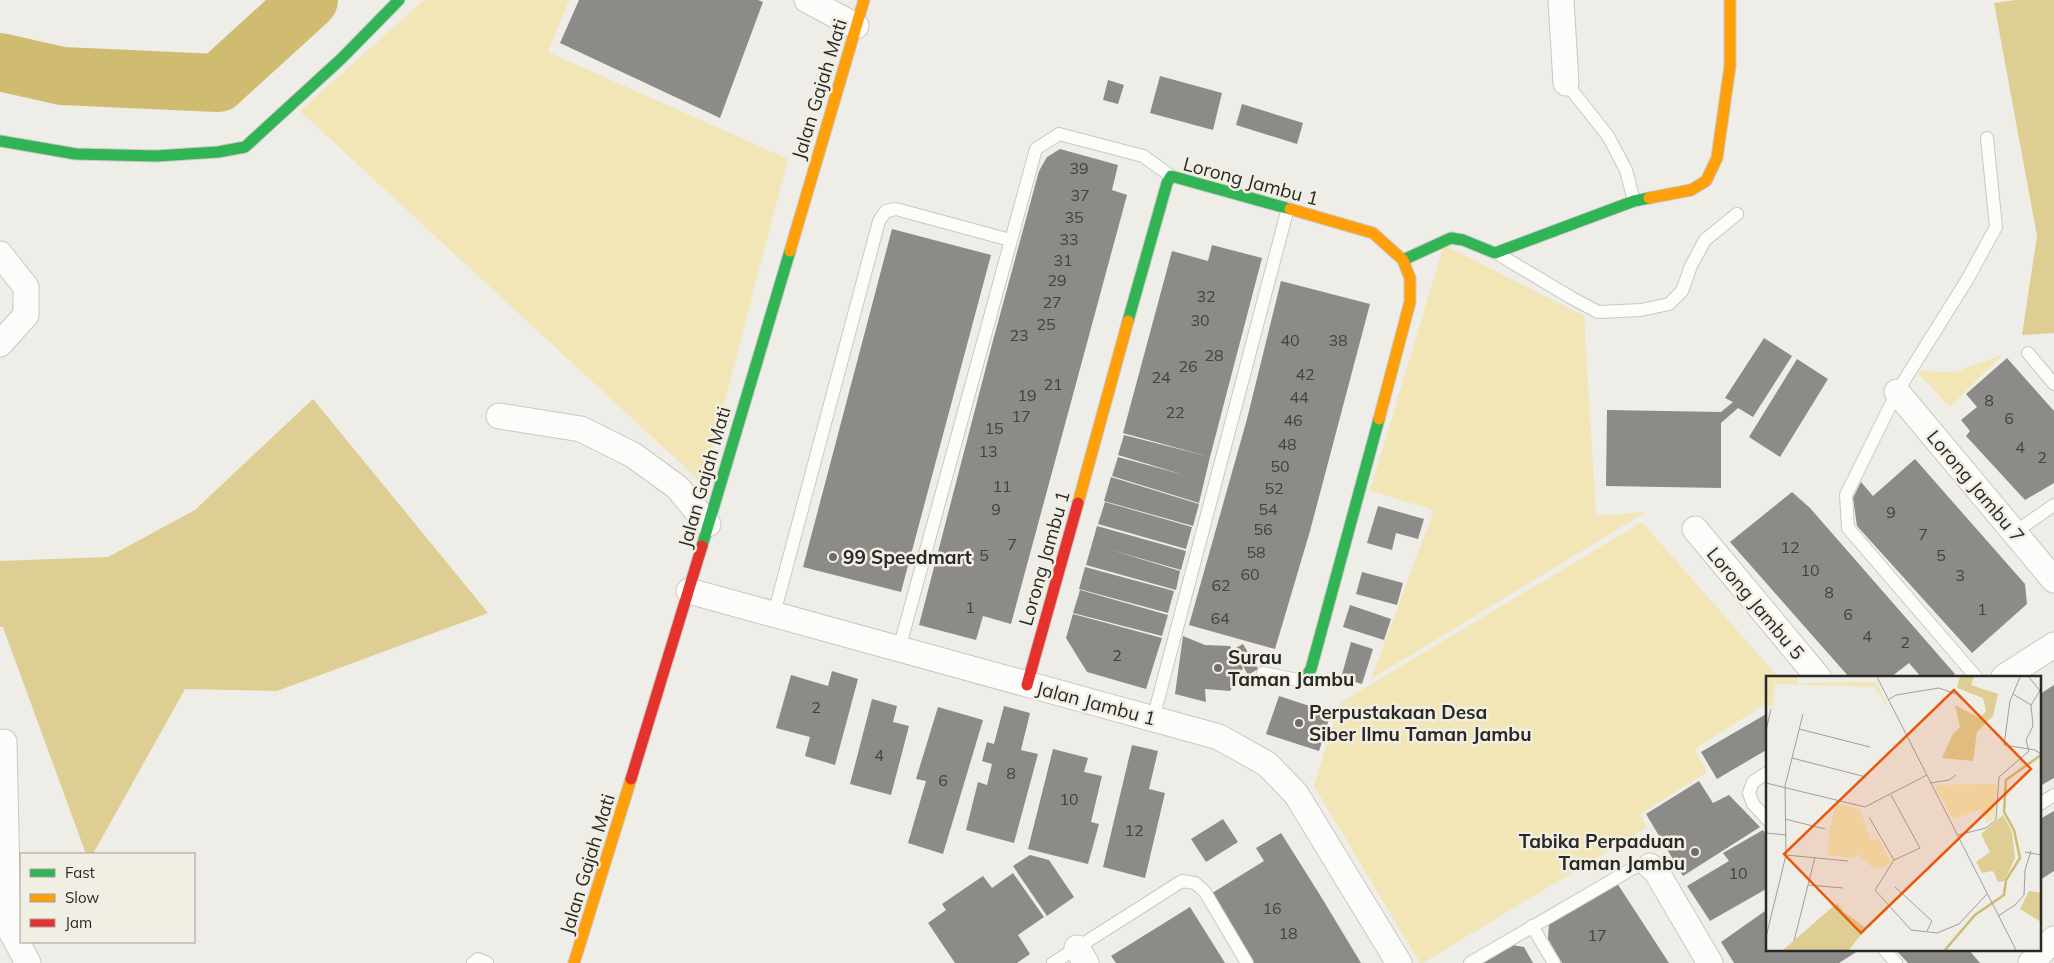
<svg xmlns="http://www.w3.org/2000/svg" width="2054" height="963" font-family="Mulish,sans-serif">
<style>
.green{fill:#f2e5b6}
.forest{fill:#dece93}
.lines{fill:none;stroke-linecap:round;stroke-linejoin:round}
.river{stroke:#cfbc71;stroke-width:58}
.building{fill:#8c8b87}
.lane-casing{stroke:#c9c8c3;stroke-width:14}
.street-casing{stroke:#c9c8c3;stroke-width:27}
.fast-casing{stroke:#c9c8c3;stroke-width:13}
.slow-casing{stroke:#c9c8c3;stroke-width:13}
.jam-casing{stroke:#c9c8c3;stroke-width:13}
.lane{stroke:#fcfcfb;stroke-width:12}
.street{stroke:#fcfcfb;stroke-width:25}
.fast{stroke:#30b455;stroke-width:11}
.slow{stroke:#ff9f0a;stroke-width:11}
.jam{stroke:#e5322d;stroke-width:11}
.poi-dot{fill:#6f6e6a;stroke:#f1eee4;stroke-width:2}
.labels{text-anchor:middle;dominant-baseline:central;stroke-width:5;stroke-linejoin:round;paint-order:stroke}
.number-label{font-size:16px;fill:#43423e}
.street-label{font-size:19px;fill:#2b2926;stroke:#f1eee4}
.poi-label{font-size:19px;font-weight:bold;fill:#2b2926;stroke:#f1eee4;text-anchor:start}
.inset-river{fill:none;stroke:#cfbc71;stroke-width:2.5}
.inset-road{fill:none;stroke:#a09f9a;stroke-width:1}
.view{fill:#e8590c;fill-opacity:0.15;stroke:#e8590c;stroke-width:2.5}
.inset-edge{fill:none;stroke:#2b2926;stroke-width:2.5}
</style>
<rect width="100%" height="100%" fill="#eeede7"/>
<!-- green -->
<path class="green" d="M424,0H569L548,52L788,159L703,484L300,111Z
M1444,245L1584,316L1596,516L1646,512L1371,679L1434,510L1370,491Z
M2002,355L1950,407L1916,371L1955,372Z
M1642,522L1778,677H1768V702L1694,750L1707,772L1640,814L1647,827L1423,963H1420L1314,786L1340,703Z"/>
<!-- forest -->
<path class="forest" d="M2016,0H2054V333L2022,335L2037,236L1994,3Z
M313,399L488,613L277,691L185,689L93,854H86L3,627H0V561L108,557L195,510Z"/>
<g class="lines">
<!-- river -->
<path class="river" d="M0,62L62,76L218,83L309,0"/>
</g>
<!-- building -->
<path class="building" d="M579,0H758L763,2L720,118L560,43Z
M1160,76L1222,93L1213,130L1150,113Z
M1108,80L1124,85L1118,104L1103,100Z
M1242,104L1303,123L1297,144L1236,125Z
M1060,149L1118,165L1112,190L1127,195L1011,624L983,616L976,640L919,625L991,348L1039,171L1047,157Z
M892,229L991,255L901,592L803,567Z
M1212,245L1262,258L1210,457L1123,433L1172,251L1208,261Z
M1281,281L1370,304L1310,531L1275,649L1189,625L1247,419Z
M1764,338L1792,356L1753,417L1738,408L1721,423V488L1606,486L1607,410L1721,412L1733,402L1725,398Z
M2007,358L2054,411V483L2025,500L1966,436L1970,431L1961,420L1977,407L1966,394Z
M1797,359L1828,379L1780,457L1749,437Z
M1124,435L1210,457L1199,503L1112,476L1118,457L1184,475L1118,455Z
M1915,459L2025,584L2027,604L1972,653L1857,526L1853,498L1861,482L1873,496Z
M1111,477L1199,504L1193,526L1104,501Z
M1792,492L1810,508L1955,674L1951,677H1921L1909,663L1891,677H1849L1730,542Z
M1105,502L1192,527L1186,549L1098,524Z
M1378,506L1424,519L1418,539L1396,533L1392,550L1367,543Z
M1097,526L1186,551L1181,570L1108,549L1180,571L1176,590L1086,565Z
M1085,567L1174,591L1168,613L1079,589Z
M1362,572L1403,583L1397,605L1356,594Z
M1080,590L1168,615L1162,636L1073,613Z
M1350,605L1391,619L1384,640L1343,627Z
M1073,614L1162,638L1146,689L1087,672L1066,638Z
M1183,636L1205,645L1230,646L1243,668L1230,691L1205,689L1206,702L1175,694Z
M1351,642L1373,649L1362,684L1341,678Z
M1243,644L1258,669L1248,675L1234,649Z
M832,671L858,679L835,765L805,756L810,737L776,728L791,675L828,686Z
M2054,685V778L2040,786V694Z
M1279,696L1331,713L1319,751L1266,734Z
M872,699L897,706L893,722L909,726L891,795L850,784Z
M1004,706L1030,713L1021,750L1038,754L1014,843L966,830L978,782L987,785L992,764L982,761L987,742L994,744Z
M938,707L983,720L943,854L908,843L926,781L916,779Z
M1768,713V749L1717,779L1701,752Z
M1132,745L1158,751L1149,789L1165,793L1145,878L1103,867Z
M1053,749L1088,758L1084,772L1102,776L1091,822L1099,824L1088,864L1028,849Z
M1699,781L1713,803L1729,795L1760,827L1683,876L1646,814Z
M2054,811V871L2040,880V819Z
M1223,819L1238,842L1206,862L1191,839Z
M1763,830L1768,837V888L1710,921L1687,886L1729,861L1723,853Z
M1281,833L1320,895L1361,963H1252L1209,895L1264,861L1256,848Z
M1030,855L1049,860L1074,897L1047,916L1013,866Z
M1013,873L1044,917L1018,935L1030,954L1017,963H955L928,923L946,910L942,904L983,876L992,888Z
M1615,880L1669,963H1562L1548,939L1549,922Z
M1190,907L1225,963H1116L1111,956Z
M1768,909V949H1861L1839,963H1734L1721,942Z
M1506,944L1524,947L1533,963H1478Z
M1895,949H1968L1980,963H1908Z"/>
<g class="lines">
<defs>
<path id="lane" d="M1566,83L1608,136L1626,170L1634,201
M1498,254L1570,297L1598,312L1641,310L1669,304L1682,291L1691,266L1705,240L1737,214
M2028,353L2054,384
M2015,532L2054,505
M774,614L879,221L886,211L896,209L1010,240
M899,649L1036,149L1059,134L1143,156L1171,176
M1263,673L1298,680L1305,678
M1976,677L1848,528L1846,495L1897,392L1967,280L1996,227L1987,138
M1153,719L1288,208
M1768,772L1753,782L1749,793L1753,804L1768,820
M2040,804L2054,795
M1532,926L1554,963
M1884,949L1896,963
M473,963L478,959L487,963
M1053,963L1182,881L1195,883L1205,892L1247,963
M1470,963L1635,867L1650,866"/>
<path id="street" d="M807,0L856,26
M1561,0L1566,83
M0,254L26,287V315L0,344
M1897,392L2054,580
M499,416L581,429L633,455L677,487L708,524
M1695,529L1818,677
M689,591L1219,737L1267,764L1296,794L1399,963
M2004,677L2054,645
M4,742L8,925L28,963
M1650,866L1656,871L1710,963
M1077,948L1086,963
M2031,963L2054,939"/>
<path id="fast" d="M0,141L76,154L156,156L218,152L245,147L341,59L399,0
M1403,260L1451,238L1463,240L1495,253L1634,201L1649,198
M1128,321L1167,183L1171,176L1290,209
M702,546L790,251
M1305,678L1311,669L1379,419"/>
<path id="slow" d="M1649,198L1691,190L1706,181L1717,158L1730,66V0
M1290,209L1373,233L1403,260L1410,278V302L1379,419
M790,251L864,0
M1078,503L1128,321
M574,963L631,779"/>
<path id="jam" d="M1027,685L1078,503
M631,779L702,546"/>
</defs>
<!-- lane casing -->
<use href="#lane" class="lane-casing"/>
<!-- street casing -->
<use href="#street" class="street-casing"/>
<!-- fast casing -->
<use href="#fast" class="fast-casing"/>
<!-- slow casing -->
<use href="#slow" class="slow-casing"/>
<!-- jam casing -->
<use href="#jam" class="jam-casing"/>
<!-- lane -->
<use href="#lane" class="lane"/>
<!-- street -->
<use href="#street" class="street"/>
<!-- fast -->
<use href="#fast" class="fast"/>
<!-- slow -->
<use href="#slow" class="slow"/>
<!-- jam -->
<use href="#jam" class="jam"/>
</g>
<!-- markers -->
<g class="poi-dot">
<circle cx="833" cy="557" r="5"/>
<circle cx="1218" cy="668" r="5"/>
<circle cx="1299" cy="723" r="5"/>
<circle cx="1695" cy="852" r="5"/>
</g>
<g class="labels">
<!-- number labels -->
<g class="number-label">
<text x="1079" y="168">39</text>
<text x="1080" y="195">37</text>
<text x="1074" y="217">35</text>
<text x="1069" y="239">33</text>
<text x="1063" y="260">31</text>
<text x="1057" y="280">29</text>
<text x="1206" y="296">32</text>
<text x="1052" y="302">27</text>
<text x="1200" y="320">30</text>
<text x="1046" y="324">25</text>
<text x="1019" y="335">23</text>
<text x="1290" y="340">40</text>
<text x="1338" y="340">38</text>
<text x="1214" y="355">28</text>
<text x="1188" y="366">26</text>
<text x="1305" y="374">42</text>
<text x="1161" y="377">24</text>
<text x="1053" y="384">21</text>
<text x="1027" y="395">19</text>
<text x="1299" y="397">44</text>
<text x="1989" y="400">8</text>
<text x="1175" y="412">22</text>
<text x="1021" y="416">17</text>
<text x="2009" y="418">6</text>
<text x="1293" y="420">46</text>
<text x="994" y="428">15</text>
<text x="1287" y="444">48</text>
<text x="2020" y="447">4</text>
<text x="988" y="451">13</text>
<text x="2042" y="457">2</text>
<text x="1280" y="466">50</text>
<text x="1002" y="486">11</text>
<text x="1274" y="488">52</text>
<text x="996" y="509">9</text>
<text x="1268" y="509">54</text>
<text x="1891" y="512">9</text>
<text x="1263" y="529">56</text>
<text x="1923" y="534">7</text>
<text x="1012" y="544">7</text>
<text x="1790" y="547">12</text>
<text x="1256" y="552">58</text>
<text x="984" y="555">5</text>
<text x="1941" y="555">5</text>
<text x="1810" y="570">10</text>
<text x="1250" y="574">60</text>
<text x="1960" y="575">3</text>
<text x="1221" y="585">62</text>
<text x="1829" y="592">8</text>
<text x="970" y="607">1</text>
<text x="1982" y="609">1</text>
<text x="1848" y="614">6</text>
<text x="1220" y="618">64</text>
<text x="1867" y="636">4</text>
<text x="1905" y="642">2</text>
<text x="1117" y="655">2</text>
<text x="816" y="707">2</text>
<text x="879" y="755">4</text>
<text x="1011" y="773">8</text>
<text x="943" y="780">6</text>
<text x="1069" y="799">10</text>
<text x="1134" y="830">12</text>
<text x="1738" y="873">10</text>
<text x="1272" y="908">16</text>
<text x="1288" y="933">18</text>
<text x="1597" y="935">17</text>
</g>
<!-- street labels -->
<g class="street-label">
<text transform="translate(819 89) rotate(-73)">Jalan Gajah Mati</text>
<text transform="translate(1251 181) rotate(15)">Lorong Jambu 1</text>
<text transform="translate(704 477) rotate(-74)">Jalan Gajah Mati</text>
<text transform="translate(1976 486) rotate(50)">Lorong Jambu 7</text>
<text transform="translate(1044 558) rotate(-74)">Lorong Jambu 1</text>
<text transform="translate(1756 603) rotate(50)">Lorong Jambu 5</text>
<text transform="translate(1096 703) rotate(15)">Jalan Jambu 1</text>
<text transform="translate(587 864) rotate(-73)">Jalan Gajah Mati</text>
</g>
<!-- poi labels -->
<g class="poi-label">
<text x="843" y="557">99 Speedmart</text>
<text x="1228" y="657">Surau<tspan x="1228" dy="22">Taman Jambu</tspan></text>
<text x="1309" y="712">Perpustakaan Desa<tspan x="1309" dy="22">Siber Ilmu Taman Jambu</tspan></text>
<text x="1685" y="841" text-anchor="end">Tabika Perpaduan<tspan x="1685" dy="22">Taman Jambu</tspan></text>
</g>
</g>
<!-- overview -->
<g transform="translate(1766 676)">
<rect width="275" height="275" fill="#eeede7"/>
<path d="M0,1H31L32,7L110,6L125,36L108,11L9,8L7,30H2ZM231,108L229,142L221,148L215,133L187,143L168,109ZM70,127L94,133L105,165L112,162L126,188L109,194L92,178L88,182L62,179L63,156Z" fill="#f2e5b6"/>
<path d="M194,1H208L205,9L232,18L227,40L211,56L207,85L176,82L187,58L194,51L189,29L214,42L220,35L217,22L191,12ZM237,139L246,156L249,182L238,205L232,206L227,195L216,197L210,186L224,176L215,158ZM263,215L275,217V246L254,233ZM71,227L78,236L100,252L83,274H17Z" fill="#dece93"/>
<path class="inset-river" d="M179,274L209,239L238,219L240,204L254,182L248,154L238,136L240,104L275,79"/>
<path class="inset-road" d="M111,1L250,274M254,1L244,25L238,69L269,74L275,78M263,1L274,15M247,18L265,29L267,50L260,64L263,75M122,24L130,19L173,12L190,18L205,32M265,29L275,13M33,53L104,71M0,55L5,33M26,82L100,101M0,107L99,131L161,99M164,107L183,104L190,99M125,119L154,172L128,184M103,141L128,184M19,143L59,153M0,157L20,159M192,159L220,152L230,144L233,101L263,75M259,176L275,179M20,179L82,185M128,184L109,214L145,254L171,257L193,248L221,218M42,209L77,212M129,211L166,245L161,255M232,240L249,229L258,219L259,194L265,175M0,261L20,179L19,110L37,38M28,265L49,181"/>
<path class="view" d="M188,14L265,93L95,257L18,178Z"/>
<rect width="275" height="275" class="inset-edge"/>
</g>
<!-- legend -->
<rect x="20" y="853" width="175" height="90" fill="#f1eee4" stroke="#a29f98"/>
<rect x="30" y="869" width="25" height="8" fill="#30b455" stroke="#a29f98"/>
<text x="65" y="878" font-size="15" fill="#2b2926">Fast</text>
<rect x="30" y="894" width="25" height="8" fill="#ff9f0a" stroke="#a29f98"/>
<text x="65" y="903" font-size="15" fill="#2b2926">Slow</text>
<rect x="30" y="919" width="25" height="8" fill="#e5322d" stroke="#a29f98"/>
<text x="65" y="928" font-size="15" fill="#2b2926">Jam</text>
</svg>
